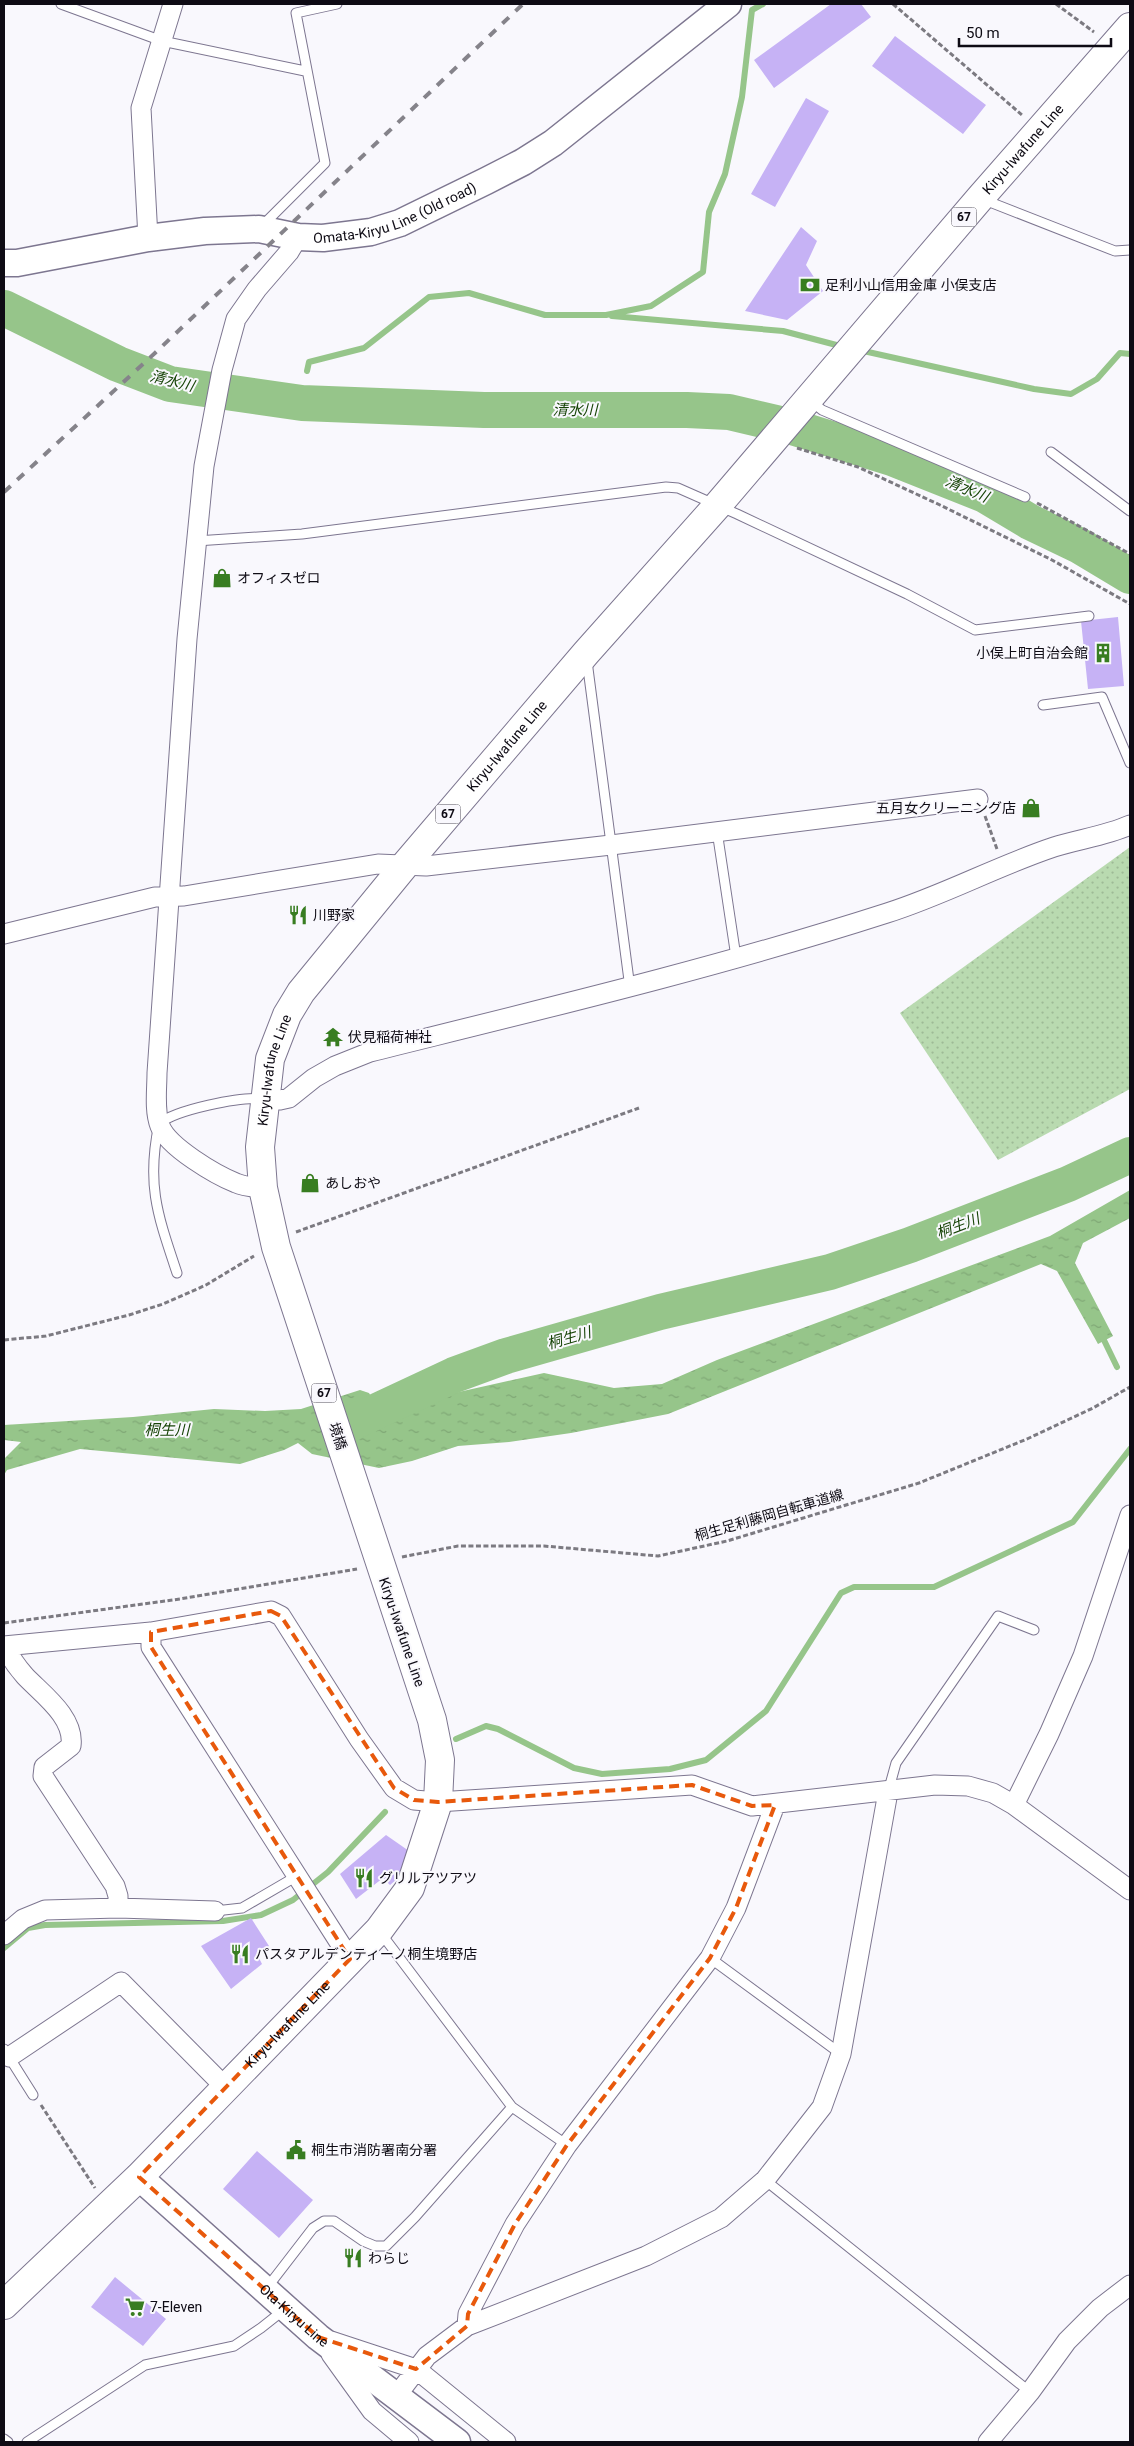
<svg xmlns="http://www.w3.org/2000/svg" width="1134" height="2446" font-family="Roboto,'Noto Sans JP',sans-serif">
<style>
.park{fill:url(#park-dots)}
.water{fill:url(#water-ripples)}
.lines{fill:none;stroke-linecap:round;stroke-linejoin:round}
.stream{stroke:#96c58a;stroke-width:6}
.river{stroke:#96c58a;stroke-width:36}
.building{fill:#c6b2f5}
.lane-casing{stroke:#7d7690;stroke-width:11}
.street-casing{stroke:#7d7690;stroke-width:21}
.secondary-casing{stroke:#7d7690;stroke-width:29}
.primary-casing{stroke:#7d7690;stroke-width:30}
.path{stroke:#7c7a81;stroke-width:3;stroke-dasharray:5 2.5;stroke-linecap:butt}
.lane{stroke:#fff;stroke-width:9}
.street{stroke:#fff;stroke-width:19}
.secondary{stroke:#fff;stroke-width:26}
.primary{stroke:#fff;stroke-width:28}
.rail{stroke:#85838a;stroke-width:4;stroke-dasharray:9 9;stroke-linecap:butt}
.marked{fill:none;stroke:#e8590c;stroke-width:4;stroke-dasharray:10 6;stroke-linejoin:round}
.labels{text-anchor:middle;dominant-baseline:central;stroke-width:4;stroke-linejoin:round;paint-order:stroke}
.shield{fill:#f9f8fd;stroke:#54525a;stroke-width:1}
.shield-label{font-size:12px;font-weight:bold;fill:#0e0b14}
.street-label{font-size:14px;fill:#0e0b14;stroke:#f9f8fd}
.poi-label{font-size:14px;fill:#0e0b14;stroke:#f9f8fd;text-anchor:start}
.water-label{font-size:15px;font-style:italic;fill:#174407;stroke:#f9f8fd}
</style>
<defs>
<pattern id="park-dots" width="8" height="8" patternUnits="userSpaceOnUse" patternTransform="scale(1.25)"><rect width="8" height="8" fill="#b9dab0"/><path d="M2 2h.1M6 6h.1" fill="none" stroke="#9eba96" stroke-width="1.8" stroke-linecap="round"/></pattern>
<pattern id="water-ripples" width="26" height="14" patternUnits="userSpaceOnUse" patternTransform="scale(1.25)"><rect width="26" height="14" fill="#96c58a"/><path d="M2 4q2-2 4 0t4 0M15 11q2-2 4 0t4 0" fill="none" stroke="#80a876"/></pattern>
</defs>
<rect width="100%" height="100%" fill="#f9f8fd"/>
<!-- park -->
<path class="park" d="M1130,847V1089L998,1160L900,1013Z"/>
<!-- water -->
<path class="water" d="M1130,1190V1218L1083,1243L1075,1263L1113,1336L1098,1344L1057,1271L1041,1264L668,1414L571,1433L509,1442L458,1446L412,1461L379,1468L312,1454L298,1443L284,1450L240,1464L80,1449L7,1470L4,1475V1459L21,1442L4,1440V1425L133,1417L214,1409L265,1411L301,1409L360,1390L369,1393L377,1407L414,1402L544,1373L614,1388L662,1384L717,1360L1050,1236Z"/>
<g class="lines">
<!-- stream -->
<path class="stream" d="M612,316L783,331L844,347
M859,350L1034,389L1071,394L1097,379L1120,353L1130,354
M307,371L309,362L364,348L429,297L469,293L545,315H606L651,306L703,272L709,212L725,174L742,97L752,10L763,4
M1101,1334L1117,1367
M456,1739L486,1726L498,1729L574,1768L602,1774L670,1769L706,1760L766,1711L841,1593L854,1587H934L1073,1522L1130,1449
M4,1948L28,1928L45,1925L223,1921L261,1915L293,1900L328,1872L385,1812"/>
<!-- river -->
<path class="river" d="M4,308L118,364L170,384L302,403L484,410H687L729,412L789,426L892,458L985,495L1030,522L1080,546L1130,576
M347,1425L454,1375L506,1356L660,1312L830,1272L910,1245L1068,1184L1130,1155"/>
</g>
<!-- building -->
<path class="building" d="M831,4H861L871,17L774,88L754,60Z
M895,36L986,105L963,134L872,66Z
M806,98L829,111L775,207L751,194Z
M801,227L817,241L806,265L823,291L787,320L745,311Z
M1118,617L1124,686L1088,689L1081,621Z
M386,1835L409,1851L397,1879L390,1885L383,1878L356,1899L340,1874Z
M251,1918L269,1946L257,1954L262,1964L231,1989L201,1946Z
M257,2151L313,2200L279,2238L223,2189Z
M115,2277L166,2319L143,2346L91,2307Z"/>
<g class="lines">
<defs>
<path id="lane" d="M61,4L162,41L305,71
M982,199L1115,251L1130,250
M263,225L325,163L296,13L337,4
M811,401L822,410L1025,497
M1051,452L1130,511
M196,541L302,534L666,487L678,488L737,514L907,594L975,630L1089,616
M587,661L630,988
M1043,705L1102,697L1130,763
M717,831L736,957
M177,1273C158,1216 146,1185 159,1124C174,1110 242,1096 262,1099
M888,1792L896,1763L998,1616L1034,1630
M215,1911L242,1908L297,1876
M380,1932L512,2107L567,2145
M710,1958L841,2054
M4,2049L33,2095
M765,2180L1030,2392
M266,2289L313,2228L324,2221H334L363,2241L375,2246H386L415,2217L512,2107
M4,2439L8,2442
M27,2442L145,2365L234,2346L261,2328L285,2309"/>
<path id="street" d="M148,238L141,108L173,4
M4,934L155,897L184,896L378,864L426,866L611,845L978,799
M265,1100H280L289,1098L314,1078L335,1066L370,1052C543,1009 716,968 887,913C944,895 997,866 1054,847C1079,839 1105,836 1130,825
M263,1188C254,1187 245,1187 236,1183C216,1175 168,1147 160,1126C154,1111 157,1089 157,1073L187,639L204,466L222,370L236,319L257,289L289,252L298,237
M151,1632V1647L350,1959
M4,1646L151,1632L271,1611L281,1616L359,1739L394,1788L414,1800L438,1802L692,1785L752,1806L935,1785L968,1786L993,1793L1014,1805L1130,1890
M5,1646C10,1657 17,1667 25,1676C42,1694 75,1717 71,1746L44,1767L43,1776L115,1886L118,1896V1908
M1014,1805L1049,1734L1083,1656L1130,1515
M4,1935L23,1919L45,1910L118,1908L215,1911
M9,2057L121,1982L226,2088
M467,2326L468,2314L515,2224L567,2145L710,1958L736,1908L775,1805
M331,2341L416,2369L506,2442
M331,2354L372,2411L409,2442
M397,2395L427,2356L467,2326L646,2256L721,2218L765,2180L822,2107L841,2054L888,1792
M988,2442L1030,2392L1067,2341L1100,2308L1130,2285"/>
<g id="secondary">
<path id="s1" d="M4,263H17L148,238L205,231L259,229L298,237L323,238L371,232L400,223L486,181L523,162L553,143L728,4"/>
<path id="s2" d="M139,2177L318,2337L457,2442"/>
</g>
<g id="primary">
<path id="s3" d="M4,2305L139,2177L379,1930L410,1888L438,1802L440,1760L432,1720L276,1247L263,1188L260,1147L270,1059L287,1015L301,992L405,865L586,653L717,506L980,198L1130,27"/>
</g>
</defs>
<!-- lane casing -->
<use href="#lane" class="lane-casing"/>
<!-- street casing -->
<use href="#street" class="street-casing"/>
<!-- secondary casing -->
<use href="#secondary" class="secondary-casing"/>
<!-- primary casing -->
<use href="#primary" class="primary-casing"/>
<!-- path -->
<path class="path" d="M893,4L1022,115
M1056,4L1094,32
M797,448L858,467L940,505L1052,560L1130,604
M1037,503L1130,554
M985,816L997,849
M296,1232L639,1108
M4,1340L46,1336L129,1315L163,1304L206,1285L254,1256
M402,1557L458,1546H544L658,1556L727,1541L919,1483L1027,1439L1093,1408L1130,1387
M4,1623L180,1599L357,1569
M41,2105L95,2188"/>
<!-- lane -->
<use href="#lane" class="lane"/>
<!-- street -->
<use href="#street" class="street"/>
<!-- secondary -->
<use href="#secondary" class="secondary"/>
<!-- primary -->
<use href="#primary" class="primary"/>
<!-- rail -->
<path class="rail" d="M4,492L155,353L523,4"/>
</g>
<!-- marked area -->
<path class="marked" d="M271,1611L281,1616L394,1788L414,1800L438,1802L692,1785L752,1806L775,1805L736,1908L710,1958L567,2145L515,2224L468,2314L467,2326L416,2369L318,2337L139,2177L350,1959L151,1647V1632Z"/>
<!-- icons -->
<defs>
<symbol id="bank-bare" viewBox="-9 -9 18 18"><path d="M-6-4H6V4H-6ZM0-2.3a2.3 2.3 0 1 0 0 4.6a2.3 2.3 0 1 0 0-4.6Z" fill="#387d21" stroke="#f9f8fd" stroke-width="2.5" paint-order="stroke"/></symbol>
<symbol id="shop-bare" viewBox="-9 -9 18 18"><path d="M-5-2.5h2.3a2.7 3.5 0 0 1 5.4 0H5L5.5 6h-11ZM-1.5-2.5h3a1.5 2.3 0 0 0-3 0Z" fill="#387d21" stroke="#f9f8fd" stroke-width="2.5" paint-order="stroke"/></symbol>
<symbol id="building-bare" viewBox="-9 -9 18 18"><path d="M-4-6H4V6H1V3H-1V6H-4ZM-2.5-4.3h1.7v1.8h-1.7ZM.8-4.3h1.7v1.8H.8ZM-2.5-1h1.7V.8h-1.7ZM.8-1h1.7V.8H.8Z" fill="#387d21" stroke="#f9f8fd" stroke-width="2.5" paint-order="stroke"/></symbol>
<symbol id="restaurant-bare" viewBox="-9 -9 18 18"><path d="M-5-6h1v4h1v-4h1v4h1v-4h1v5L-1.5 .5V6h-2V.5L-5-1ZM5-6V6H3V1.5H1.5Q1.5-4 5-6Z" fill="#387d21" stroke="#f9f8fd" stroke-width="2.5" paint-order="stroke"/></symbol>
<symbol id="temple-bare" viewBox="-9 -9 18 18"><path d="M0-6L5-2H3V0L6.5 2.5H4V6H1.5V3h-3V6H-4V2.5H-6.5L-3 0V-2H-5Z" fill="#387d21" stroke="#f9f8fd" stroke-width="2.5" paint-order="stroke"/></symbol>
<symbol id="civic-bare" viewBox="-9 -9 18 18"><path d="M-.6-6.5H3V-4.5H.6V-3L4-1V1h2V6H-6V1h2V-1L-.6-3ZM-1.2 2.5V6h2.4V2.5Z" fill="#387d21" stroke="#f9f8fd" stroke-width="2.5" paint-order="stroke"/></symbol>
<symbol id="supermarket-bare" viewBox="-9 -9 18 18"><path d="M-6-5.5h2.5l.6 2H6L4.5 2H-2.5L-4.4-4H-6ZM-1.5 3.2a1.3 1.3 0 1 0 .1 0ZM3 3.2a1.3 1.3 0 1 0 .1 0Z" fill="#387d21" stroke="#f9f8fd" stroke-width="2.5" paint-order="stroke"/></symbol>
</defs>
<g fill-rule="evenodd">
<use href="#bank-bare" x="796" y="271" width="28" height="28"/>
<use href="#shop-bare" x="208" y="564" width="28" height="28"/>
<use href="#building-bare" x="1089" y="639" width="28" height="28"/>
<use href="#shop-bare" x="1017" y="794" width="28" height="28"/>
<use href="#restaurant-bare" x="284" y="901" width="28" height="28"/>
<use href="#temple-bare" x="319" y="1023" width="28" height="28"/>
<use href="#shop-bare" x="296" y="1169" width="28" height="28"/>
<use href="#restaurant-bare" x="350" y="1864" width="28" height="28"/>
<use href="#restaurant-bare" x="226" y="1940" width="28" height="28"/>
<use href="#civic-bare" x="282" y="2136" width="28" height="28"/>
<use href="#restaurant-bare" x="339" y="2244" width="28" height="28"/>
<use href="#supermarket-bare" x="121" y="2293" width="28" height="28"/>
</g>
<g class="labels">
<!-- shield labels -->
<g class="shield">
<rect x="951.5" y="207.5" width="25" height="19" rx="4"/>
<rect x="435.5" y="804.5" width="25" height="19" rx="4"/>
<rect x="311.5" y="1383.5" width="25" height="19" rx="4"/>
</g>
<g class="shield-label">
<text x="964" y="217">67</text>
<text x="448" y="814">67</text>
<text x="324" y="1393">67</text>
</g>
<!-- street labels -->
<g class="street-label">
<text stroke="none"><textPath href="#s3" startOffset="2628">Kiryu-Iwafune Line</textPath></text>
<text stroke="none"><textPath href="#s1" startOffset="399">Omata-Kiryu Line (Old road)</textPath></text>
<text stroke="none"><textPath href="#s3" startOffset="1839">Kiryu-Iwafune Line</textPath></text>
<text stroke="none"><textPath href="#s3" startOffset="1434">Kiryu-Iwafune Line</textPath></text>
<text transform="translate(338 1436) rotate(72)">境橋</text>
<text transform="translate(769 1515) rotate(-16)">桐生足利藤岡自転車道線</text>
<text transform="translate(402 1632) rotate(71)">Kiryu-Iwafune Line</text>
<text stroke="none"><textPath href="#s3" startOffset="399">Kiryu-Iwafune Line</textPath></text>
<text stroke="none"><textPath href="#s2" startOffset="208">Ota-Kiryu Line</textPath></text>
</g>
<!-- poi labels -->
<g class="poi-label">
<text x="825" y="285">足利小山信用金庫 小俣支店</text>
<text x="237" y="578">オフィスゼロ</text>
<text x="1088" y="653" text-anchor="end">小俣上町自治会館</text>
<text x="1016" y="808" text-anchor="end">五月女クリーニング店</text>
<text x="313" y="915">川野家</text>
<text x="348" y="1037">伏見稲荷神社</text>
<text x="325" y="1183">あしおや</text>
<text x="379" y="1878">グリルアツアツ</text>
<text x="255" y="1954">パスタアルデンティーノ桐生境野店</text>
<text x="311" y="2150">桐生市消防署南分署</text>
<text x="368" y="2258">わらじ</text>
<text x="150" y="2307">7-Eleven</text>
</g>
<!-- water labels -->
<g class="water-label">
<text transform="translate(172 381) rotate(14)">清水川</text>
<text x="575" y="410">清水川</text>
<text transform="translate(967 489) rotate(23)">清水川</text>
<text transform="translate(958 1226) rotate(-21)">桐生川</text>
<text transform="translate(569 1338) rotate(-16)">桐生川</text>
<text x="167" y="1430">桐生川</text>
</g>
</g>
<!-- border -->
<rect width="1134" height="2446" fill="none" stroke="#0e0b14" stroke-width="10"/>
<!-- scale -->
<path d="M959 38v8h152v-8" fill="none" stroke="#0e0b14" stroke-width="2.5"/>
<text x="966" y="38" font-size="15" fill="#0e0b14" stroke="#f9f8fd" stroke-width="4" paint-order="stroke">50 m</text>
</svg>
